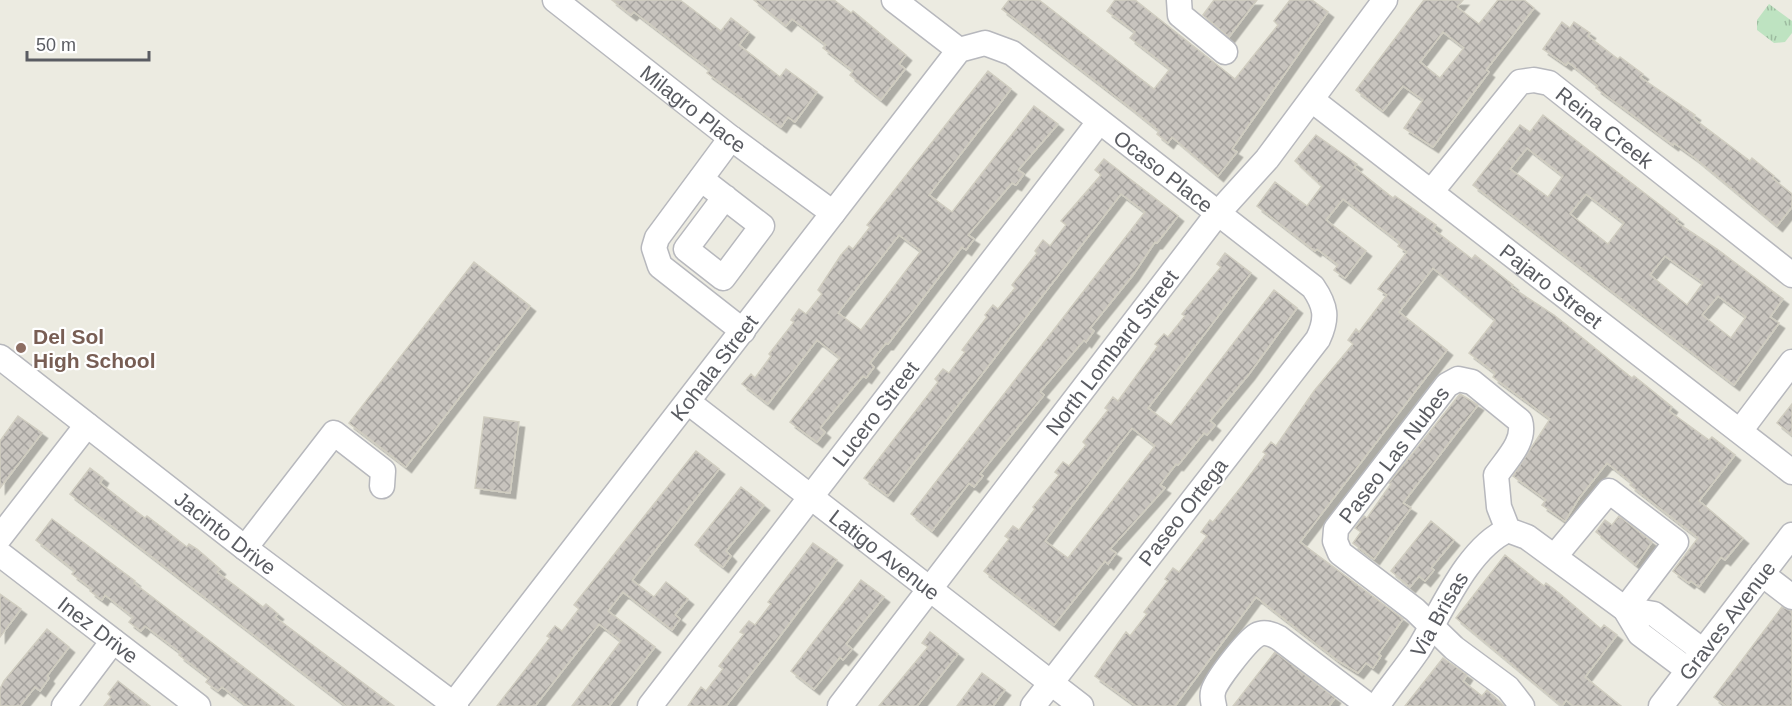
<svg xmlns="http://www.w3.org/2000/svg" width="1792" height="706" font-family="Helvetica,sans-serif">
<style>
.park{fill:url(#park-tufts)}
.building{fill:url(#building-cross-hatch);stroke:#d0cdc0;stroke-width:1.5;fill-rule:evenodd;filter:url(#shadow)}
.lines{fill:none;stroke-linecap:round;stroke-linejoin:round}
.minor-casing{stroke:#b7b8bd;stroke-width:27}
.minor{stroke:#fff;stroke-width:24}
.education-dot{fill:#8d6e63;stroke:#fff;stroke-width:2}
.labels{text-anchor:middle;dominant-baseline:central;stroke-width:4.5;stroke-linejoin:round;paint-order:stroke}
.street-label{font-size:21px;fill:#5a5c62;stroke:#fff}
.education-label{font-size:21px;font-weight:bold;fill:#785e54;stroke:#fff;text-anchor:start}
</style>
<defs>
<pattern id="park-tufts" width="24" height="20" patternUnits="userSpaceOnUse" patternTransform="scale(1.5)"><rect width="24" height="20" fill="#bee3c1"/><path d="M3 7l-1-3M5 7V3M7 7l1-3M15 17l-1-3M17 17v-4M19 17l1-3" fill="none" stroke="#9dbba0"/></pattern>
<pattern id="building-cross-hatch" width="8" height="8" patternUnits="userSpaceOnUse" patternTransform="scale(1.5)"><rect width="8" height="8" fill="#c8c4be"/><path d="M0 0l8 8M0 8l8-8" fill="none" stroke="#a5a29e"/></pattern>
<filter id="shadow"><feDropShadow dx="5.5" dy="5.5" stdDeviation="0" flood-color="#0004"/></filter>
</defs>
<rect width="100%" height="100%" fill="#ecebe1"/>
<!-- park -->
<path class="park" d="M1769,4L1792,21V33L1785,42L1774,43L1757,30V20Z"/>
<!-- building -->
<path class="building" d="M612,0H680L721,31L731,18L749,32L739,45L780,77L786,69L817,92L795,122L788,117L781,127L707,73L710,70L634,12L631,15Z
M754,0H834L851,13L853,11L906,55L899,64L905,69L881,100L850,75L853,71L823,48L826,45L792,19L786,26Z
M1009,0H1039L1154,89L1170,69L1130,38L1135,32L1107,11L1115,0H1135L1235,79L1278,25L1274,21L1290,0H1312L1328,12L1232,149L1237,152L1218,176L1172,137L1168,143L1157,134L1159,131L1128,106L1002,9Z
M1214,0H1257L1229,37L1203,15Z
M1424,0H1463L1457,7L1479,24L1498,0H1524L1534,8L1486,70L1489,72L1433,147L1404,128L1423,100L1403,86L1383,111L1356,90ZM1443,32L1464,48L1440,78L1420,62Z
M1562,22L1570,28L1574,22L1590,33L1588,36L1618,59L1620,57L1643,74L1640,77L1695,115L1693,118L1750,161L1752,158L1774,176L1772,178L1792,194V207L1777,226L1695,158L1674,143L1673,145L1596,88L1598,86L1568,62L1566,65L1543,49Z
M988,71L1011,89L929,195L952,212L1034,106L1058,124L1018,170L1024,174L1016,185L1012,183L968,235L974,239L966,250L962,247L888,344L886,343L870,363L874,367L866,378L863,376L820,428L825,432L817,442L790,422L840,358L817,340L768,404L742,384L751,374L755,378L771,356L769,354L794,322L791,320L799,309L806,314L822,294L818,290L841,255L849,246L853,249L870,227L867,225ZM899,235L921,251L861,330L838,313Z
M1543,115L1678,219L1676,222L1717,249L1783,299L1770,317L1779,323L1734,385L1473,185L1520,125L1530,132ZM1527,148L1563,176L1548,197L1510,169ZM1586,194L1624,223L1608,244L1570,214ZM1665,256L1703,283L1687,305L1650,275ZM1718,296L1746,317L1731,338L1702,315Z
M1316,135L1357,164L1354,167L1393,198L1395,196L1436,225L1433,229L1472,259L1475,255L1513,285L1511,287L1554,315L1632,378L1634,376L1672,407L1669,411L1709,440L1712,437L1735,455L1699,501L1743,538L1725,560L1721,557L1699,587L1691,581L1689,583L1673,571L1698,538L1630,485L1632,483L1607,463L1579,498L1565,521L1542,505L1546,500L1513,476L1550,419L1493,377L1495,373L1469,353L1495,320L1433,268L1399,312L1447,350L1300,542L1403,619L1378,654L1381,656L1373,668L1366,663L1358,673L1337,660L1256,597L1175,706H1136L1095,676L1126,632L1130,636L1147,614L1144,612L1168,581L1165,579L1173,568L1179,572L1207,536L1201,532L1210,520L1213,522L1242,486L1266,454L1263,452L1271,442L1276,446L1314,391L1353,344L1348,340L1356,329L1359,332L1387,295L1378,289L1407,252L1398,246L1400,243L1343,199L1326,220L1366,251L1345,278L1334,270L1338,265L1317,249L1315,251L1257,206L1275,182L1307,206L1322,186L1295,161Z
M1104,159L1178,216L1157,243L1155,242L1133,275L1090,328L1094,331L1086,342L1084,340L1040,392L1044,395L980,474L983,476L974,487L969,483L932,531L911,514L1145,212L1121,194L888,496L864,478L938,382L935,379L943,369L949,373L965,352L962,350L987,317L985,315L993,305L998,309L1015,288L1012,285L1037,253L1035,251L1043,240L1050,246L1066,225L1061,221L1101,175L1095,170Z
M1225,253L1251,273L1148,408L1171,425L1274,290L1297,308L1249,374L1210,421L1215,425L1207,435L1204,433L1178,465L1176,464L1160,485L1165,488L1110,549L1116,553L1108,564L1105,561L1054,625L984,571L1009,539L1005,536L1013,526L1019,530L1035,509L1033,507L1059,475L1055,472L1063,462L1069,466L1086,445L1083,442L1108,410L1105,408L1113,397L1118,401L1158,346L1155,344L1164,334L1168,337L1185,316L1182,314L1221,267L1217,264ZM1132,428L1155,446L1068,558L1045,541Z
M474,262L530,306L406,467L349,423Z
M1460,394L1478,405L1403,503L1411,508L1374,559L1353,543L1361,532L1355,528L1364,516L1367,518L1391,484L1389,483Z
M1792,404V435L1777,423Z
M18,416L42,433L0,488V441Z
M484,417L519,422L510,493L475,488Z
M696,451L719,469L632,580L654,597L666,582L688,599L675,615L680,619L672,630L623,592L608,611L655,647L609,706H572L621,641L599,624L535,706H497L550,638L547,636L555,626L562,631L579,609L574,605Z
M90,468L103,478L100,483L145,518L147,516L187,547L189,544L197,549L220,569L217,572L263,607L266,604L278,614L275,617L394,706H346L70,494Z
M741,487L764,505L726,551L731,556L723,567L695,545Z
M1619,516L1652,542L1636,565L1596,532L1605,520L1612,525Z
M52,519L135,581L134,583L294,706H247L222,687L218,691L206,682L209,678L179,655L181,653L145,626L141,631L129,622L133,617L105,595L102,600L90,591L92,589L72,574L75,571L36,540Z
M1431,521L1454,540L1431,568L1434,570L1425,581L1419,576L1410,587L1391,571Z
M813,543L837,560L768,652L726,706H688L701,687L706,691L723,669L719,666L744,634L740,632L749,621L755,625L771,604L768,602Z
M1505,555L1544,586L1546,583L1559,593L1601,629L1604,625L1617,635L1585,677L1621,706H1573L1566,700L1562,706L1456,618Z
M861,580L884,597L846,644L852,649L843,660L840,657L814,689L791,671Z
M0,594L21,609L0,637Z
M1782,607L1792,611V706H1726L1714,697Z
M47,629L69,647L47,676L49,678L40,691L35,687L20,706H0V689L4,681Z
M930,632L958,654L917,706H879L928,647L922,643Z
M1275,652L1335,698L1329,706H1233Z
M1443,658L1467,675L1463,681L1482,696L1487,690L1504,706H1405Z
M982,673L1005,690L993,706H957Z
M118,681L150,706H104L111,697L108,694Z"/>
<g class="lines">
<defs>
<g id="minor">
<path id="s1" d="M555,0L731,138L833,213"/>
<path d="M894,0L959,50"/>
<path d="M1179,0L1180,15L1225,52"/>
<path id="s2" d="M1312,100L1792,472"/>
<path d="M731,138L657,238L654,248L660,266L743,331"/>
<path d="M701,179L762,226L723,278L686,249L725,197"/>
<path id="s3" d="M1431,192L1520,82L1534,80L1549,83L1792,275"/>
<path id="s4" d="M0,357L245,548L456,706"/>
<path id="s5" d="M688,402L1081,706"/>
<path d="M1740,431L1792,362"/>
<path d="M0,537L87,425"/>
<path d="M245,548L334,433L383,471L382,486"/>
<path id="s6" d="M0,554L198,706"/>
<path d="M1555,556L1609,491L1676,542L1625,609"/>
<path d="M1762,574L1792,597"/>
<path d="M1625,609L1654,614L1703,651"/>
<path d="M64,706L113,641"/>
<path id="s7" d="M452,706L959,50L985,43L1012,53L1313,287C1326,306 1328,318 1318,339L1033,706"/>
<path id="s8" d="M650,706L1099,122"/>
<path id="s9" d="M840,706L1218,213L1267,159L1385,0"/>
<path d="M1214,706C1213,702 1212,696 1213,692C1215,681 1247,641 1257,635C1264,631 1272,634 1279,638L1369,706"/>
<path id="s10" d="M1377,706C1390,687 1405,669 1418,650C1441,613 1467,548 1508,530"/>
<path id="s11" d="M1522,706L1508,688L1454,648L1415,610L1340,553L1335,541L1336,529L1447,385L1458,379L1472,382L1520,421C1526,441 1507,459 1496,475L1499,507L1508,530L1527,537L1625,609L1640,634L1688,670"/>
<path id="s12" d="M1661,706L1792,535"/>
</g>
</defs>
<!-- minor casing -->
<use href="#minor" class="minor-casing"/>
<!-- minor -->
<use href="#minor" class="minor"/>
</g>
<!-- markers -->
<circle class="education-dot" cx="21" cy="348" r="6"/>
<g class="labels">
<!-- street labels -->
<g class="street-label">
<text stroke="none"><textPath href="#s1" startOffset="176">Milagro Place</textPath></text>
<text stroke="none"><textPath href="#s3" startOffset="242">Reina Creek</textPath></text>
<text stroke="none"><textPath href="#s7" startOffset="1077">Ocaso Place</textPath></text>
<text stroke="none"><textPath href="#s2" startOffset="303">Pajaro Street</textPath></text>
<text stroke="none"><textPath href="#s9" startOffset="446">North Lombard Street</textPath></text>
<text stroke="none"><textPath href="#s7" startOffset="428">Kohala Street</textPath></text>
<text stroke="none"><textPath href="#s8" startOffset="369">Lucero Street</textPath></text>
<text stroke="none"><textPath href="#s11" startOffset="358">Paseo Las Nubes</textPath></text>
<text transform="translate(1183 512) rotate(-52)">Paseo Ortega</text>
<text stroke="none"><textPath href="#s4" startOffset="286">Jacinto Drive</textPath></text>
<text stroke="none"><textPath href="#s5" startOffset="249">Latigo Avenue</textPath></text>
<text stroke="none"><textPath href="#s10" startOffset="111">Via Brisas</textPath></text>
<text stroke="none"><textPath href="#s12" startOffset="108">Graves Avenue</textPath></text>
<text stroke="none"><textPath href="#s6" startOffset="124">Inez Drive</textPath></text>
</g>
<!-- education labels -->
<g class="education-label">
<text x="33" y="336">Del Sol<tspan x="33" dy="24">High School</tspan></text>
</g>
</g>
<!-- scale -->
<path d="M27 51v9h122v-9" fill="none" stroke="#5a5c62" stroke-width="3"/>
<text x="36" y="51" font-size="18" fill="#5a5c62" stroke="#ffffff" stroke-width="4.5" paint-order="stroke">50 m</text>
</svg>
